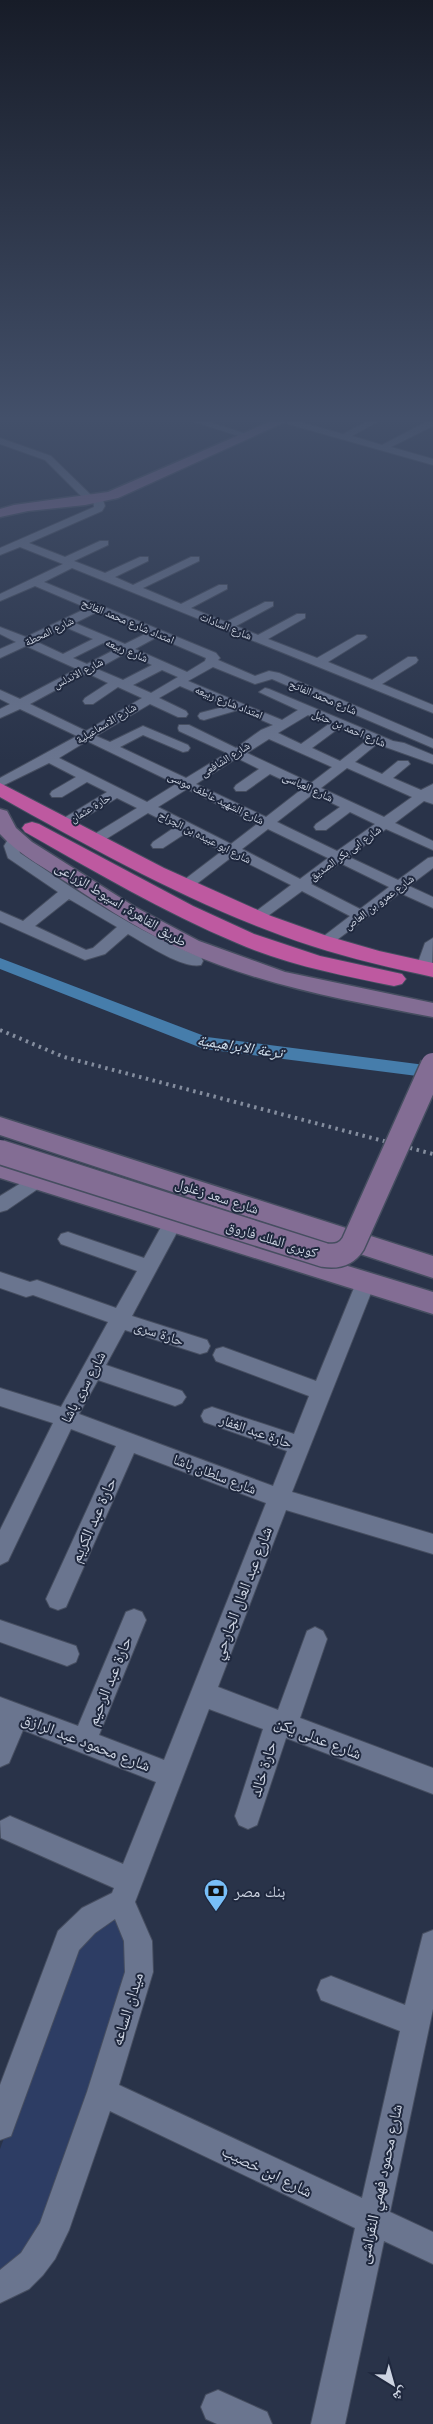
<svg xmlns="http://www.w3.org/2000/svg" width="433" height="2424" font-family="Arial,'Noto Naskh Arabic',sans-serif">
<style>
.green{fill:#2d3d64}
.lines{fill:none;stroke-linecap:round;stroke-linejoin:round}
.canal{fill:#467dab;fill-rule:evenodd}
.street-casing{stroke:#464e60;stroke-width:2}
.secondary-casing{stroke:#464e60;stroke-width:3}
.highway-casing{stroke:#464e60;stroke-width:2}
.street{fill:#6a758f;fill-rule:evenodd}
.secondary{fill:#836d94;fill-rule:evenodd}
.highway{fill:#be59a0;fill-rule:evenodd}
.rail{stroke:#848d9e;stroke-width:4;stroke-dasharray:2.5 4.5;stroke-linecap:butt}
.secondary-bridge-casing{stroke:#464e60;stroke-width:27;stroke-linecap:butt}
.secondary-bridge{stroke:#836d94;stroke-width:24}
.labels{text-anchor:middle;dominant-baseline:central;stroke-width:4;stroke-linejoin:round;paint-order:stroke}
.far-street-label{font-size:11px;fill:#cdd4e2;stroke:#1f283e}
.street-label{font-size:14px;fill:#cdd4e2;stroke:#1f283e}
.water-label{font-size:15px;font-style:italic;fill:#d4e3f0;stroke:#1f283e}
.near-street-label{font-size:16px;fill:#cdd4e2;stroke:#1f283e}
.near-poi-label{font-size:16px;fill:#cdd4e2;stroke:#1f283e;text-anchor:start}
</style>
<rect width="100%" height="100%" fill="#293349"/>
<!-- green -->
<path class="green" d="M119,1913L132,1962L34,2247L0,2273V2149L75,1947Z"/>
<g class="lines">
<!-- canal -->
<path class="canal" d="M0,958L207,1037L433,1066V1078L204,1049L0,969Z"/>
<defs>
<path id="street" d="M195,422H209L253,436L248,439Z
M287,422H300L343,434L366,422H377L352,436L382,445L426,422H433V426L391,447L433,459V465L288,424Z
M0,438L51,456L93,497L88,500L84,499L45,460L0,444Z
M98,496L102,497L105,506L102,511L29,543L65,557L100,541H108V545L74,561L105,573L140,557H148V561L115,577L133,585L191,557H199V561L143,588L181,604L219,585H227V589L191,608L226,622L265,602H273V606L236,626L258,635L297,614H305V618L268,639L317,658L357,635H365L367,637L365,639L328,662L372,680L408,657H416L418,660L416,663L382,684L433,705V713L72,568L44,582L216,653L220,658L218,660L255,676L269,671L279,673L433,739V748L272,679L255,684L213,667L188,681L282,720L298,710L259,692L265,688L269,689L393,741L404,743L433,755V764L377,744L355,762L382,774L398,761H408L410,764L393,778L421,790L433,784V804L424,801L395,823L433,841V850L386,829L349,857L398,880L428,858L433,857V868L409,886L433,897V908L400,893L330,945H320L317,942L320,939L350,916L302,891L261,921H251L248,918L251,915L291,885L233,856L190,889H180L178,886L180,883L222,851L186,833L163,848H153L151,845L153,842L175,827L148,813L98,844H88L86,841L88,838L137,808L117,798L69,827H59L57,824L59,821L107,792L87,782L62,797H52L50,794L52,791L76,777L49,763L0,787V778L77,736L20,709L0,718V709L10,704L0,699V690L20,699L77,669L26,646L0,658V649L16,642L0,634V627L26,637L87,608L35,586L0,601V594L63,564L20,547L0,555V548L94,507L93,499ZM97,612L147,633L125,644L75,623ZM65,627L93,639L63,654L35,641ZM157,637L206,658L205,661L187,672L135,649ZM103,643L116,649L87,664L73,658ZM126,653L152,665L123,680L97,669ZM162,670L178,677L151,693L133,685ZM87,673L108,683L85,698L83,701L85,704H93L118,687L142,698L86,731L30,704ZM180,686L227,706L200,713L198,716L200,719L204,720L238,710L273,725L261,730L236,748L189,725H179L178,728L179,731L227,753L186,778L120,747L143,735L183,752L188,751L190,748L188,745L143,726L110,742L96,736L150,704L178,717H186L188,714L186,711L159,698ZM308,715L329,724L301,744L278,733ZM339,728L367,740L340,761L312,748ZM269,739L332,767L311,783L247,753ZM87,741L176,784L147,802L59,758ZM237,758L259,769L236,785L234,788L236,791H246L270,774L302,789L266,817L196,784ZM347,768L412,797L384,817L321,788ZM187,789L257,824L231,844L158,807ZM313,794L340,807L316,824L314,827L316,830H326L350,812L375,824L337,851L277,822ZM268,829L328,858L300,879L242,849ZM340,863L389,887L360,909L311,884Z
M15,835L22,839L18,846L20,853C77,891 136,932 201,957L203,961L201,965C182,969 144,943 128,934L105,954L85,960L0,922V911L23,921L58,892L8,858L4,846L10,836ZM69,899L117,927L93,948L86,950L35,926Z
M433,938L432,968L430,972H418L416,968L425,943Z
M39,1172L45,1174L48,1179L45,1184L7,1210L0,1212V1196Z
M173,1216L180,1218L182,1223L132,1316L207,1340L210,1346L207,1352L200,1354L125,1330L106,1365L182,1391L186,1397L182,1403L175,1406L98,1380L79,1414L273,1486L287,1451L204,1422L201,1416L204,1410L212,1407L294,1434L309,1396L216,1361L213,1355L216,1349L223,1347L316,1381L358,1278L365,1275L372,1278L375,1283L292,1492L433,1534V1554L286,1510L218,1687L278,1710L307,1631L315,1627L323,1631L327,1639L300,1718L433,1768V1794L286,1738L257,1825L248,1829L239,1825L235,1816L263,1729L209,1709L135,1902L152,1941L153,1972L119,2085L362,2198L400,2031L321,2000L317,1990L321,1980L331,1976L405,2005L423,1934L433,1930V2009L390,2212L433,2232V2264L384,2241L345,2424H311L355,2228L110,2111L69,2230L55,2259L43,2275L29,2289L0,2303V2270L21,2253L40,2223L87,2092L125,1972L124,1941L115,1919L95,1933L79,1950L15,2125L11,2136L0,2140V2085L58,1931L82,1908L112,1893L114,1888L1,1838L0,1821L10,1816L123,1864L156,1782L23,1730L9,1763L0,1767V1697L78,1726L126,1612L134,1609L142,1612L146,1620L99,1735L164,1760L266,1503L134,1453L66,1607L58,1610L50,1607L46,1599L116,1446L71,1429L8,1561L0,1565V1530L53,1423L0,1406V1388L61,1407L108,1322L33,1295L26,1297L0,1288V1272L30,1282L37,1280L116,1308L137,1271L61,1244L58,1239L61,1234L68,1232L144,1258L166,1218Z
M0,1620L76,1646L79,1654L76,1662L67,1666L0,1642Z
M218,2390L267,2412L272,2424H217L206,2419L201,2407L206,2395Z"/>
<path id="secondary" d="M269,422H285L118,498L85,505L28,511L0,517V509L14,505L108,492Z
M0,809L7,811L16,828L32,842L135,907L199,941L285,972L433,1003V1017C349,1001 264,986 185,951C146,934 109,910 74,887C49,870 20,856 0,834Z
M0,1117L433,1256V1278L0,1135Z
M0,1160L433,1292V1314L0,1178Z"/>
<path id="highway" d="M0,783L164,868L271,916L327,936L379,951L433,963V977C392,968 352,959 312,946C202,910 100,853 0,797Z
M32,822L39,824L193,906L254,934L320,956L402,974L406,979L402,984L394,986C341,975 287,965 237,943C163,912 94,871 25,832L22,828L25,824Z"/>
</defs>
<!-- street casing -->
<use href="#street" class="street-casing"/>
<!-- secondary casing -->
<use href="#secondary" class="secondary-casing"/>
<!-- highway casing -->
<use href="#highway" class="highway-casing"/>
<!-- street -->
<use href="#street" class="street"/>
<!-- secondary -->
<use href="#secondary" class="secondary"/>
<!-- highway -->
<use href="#highway" class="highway"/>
<!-- rail -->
<path class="rail" d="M0,1030L64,1057L433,1154"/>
<defs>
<path id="secondary-bridge" d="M0,1152L324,1255C337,1257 346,1255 353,1244L433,1065"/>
</defs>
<!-- secondary-bridge casing -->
<use href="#secondary-bridge" class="secondary-bridge-casing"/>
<!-- secondary-bridge -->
<use href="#secondary-bridge" class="secondary-bridge"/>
</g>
<!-- sky -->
<linearGradient id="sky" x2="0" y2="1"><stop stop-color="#171c28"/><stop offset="0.55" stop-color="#43506a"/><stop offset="1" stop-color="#43506a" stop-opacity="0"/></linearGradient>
<rect width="433" height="761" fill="url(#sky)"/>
<!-- icons -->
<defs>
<symbol id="bank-pin" viewBox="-11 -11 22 30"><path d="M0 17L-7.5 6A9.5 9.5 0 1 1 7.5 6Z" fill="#78bff8" stroke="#1f283e"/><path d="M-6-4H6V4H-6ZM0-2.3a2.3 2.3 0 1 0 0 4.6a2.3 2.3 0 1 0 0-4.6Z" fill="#111"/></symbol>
</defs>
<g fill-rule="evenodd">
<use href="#bank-pin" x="202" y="1877" width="28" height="38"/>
</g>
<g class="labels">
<!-- far-street labels -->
<g class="far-street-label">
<text transform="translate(128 621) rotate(23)">امتداد شارع محمد الفاتح</text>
<text transform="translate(226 626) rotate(22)">شارع السادات</text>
<text transform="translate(49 631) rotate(-26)">شارع المحطة</text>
<text transform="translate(127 650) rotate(23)">شارع ربيعه</text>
<text transform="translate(78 673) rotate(-27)">شارع الاندلس</text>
<text transform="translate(323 697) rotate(23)">شارع محمد الفاتح</text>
<text transform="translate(229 702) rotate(22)">امتداد شارع ربيعه</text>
<text transform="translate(106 723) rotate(-31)">شارع الاسماعيلية</text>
<text transform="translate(349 728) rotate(23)">شارع احمد بن حنبل</text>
<text transform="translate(225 759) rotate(-32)">شارع الشافعى</text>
<text transform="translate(308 787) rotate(25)">شارع العباسى</text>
<text transform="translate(216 798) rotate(26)">شارع الشهيد عاطف موسى</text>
<text transform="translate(90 808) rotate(-31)">حارة عثمان</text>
<text transform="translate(205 837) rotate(27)">شارع ابو عبيده بن الجراح</text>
<text transform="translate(345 853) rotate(-36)">شارع ابى بكر الصديق</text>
<text transform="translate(379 902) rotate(-37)">شارع عمرو بن العاص</text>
</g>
<!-- street labels -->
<g class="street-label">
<text transform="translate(121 904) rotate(31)">طريق القاهرة, اسيوط الزراعى</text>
<text transform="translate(217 1196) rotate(18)">شارع سعد زغلول</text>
<text transform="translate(272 1239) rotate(17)">كوبرى الملك فاروق</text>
<text transform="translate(159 1333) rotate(18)">حارة سرى</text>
<text transform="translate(83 1387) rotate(-62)">شارع سرى باشا</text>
<text transform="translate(256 1431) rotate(19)">حارة عبد الغفار</text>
<text transform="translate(215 1474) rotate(21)">شارع سلطان باشا</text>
</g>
<!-- water labels -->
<g class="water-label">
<text transform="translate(240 1046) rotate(9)">ترعة الابراهيمية</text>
</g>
<!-- near-street labels -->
<g class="near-street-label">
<text transform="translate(93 1520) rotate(-66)">حارة عبد الكريم</text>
<text transform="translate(242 1593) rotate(-69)">شارع عبد العال الجارحي</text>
<text transform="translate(109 1681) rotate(-68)">حارة عبد الرحيم</text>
<text transform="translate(318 1738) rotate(21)">شارع عدلى يكن</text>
<text transform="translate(86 1742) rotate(21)">شارع محمود عبد الرازق</text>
<text transform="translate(263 1769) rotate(-73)">حارة خالد</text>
<text transform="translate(127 2009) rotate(-73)">ميدان الساعه</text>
<text transform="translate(267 2171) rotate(26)">شارع ابن خصيب</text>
<text transform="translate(380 2184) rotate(-78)">شارع محمود فهمي النقراشى</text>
</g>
<!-- near-poi labels -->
<g class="near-poi-label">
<text x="234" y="1891">بنك مصر</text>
</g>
</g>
<!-- north arrow -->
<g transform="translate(393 2384) rotate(143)" stroke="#1f283e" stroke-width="4" paint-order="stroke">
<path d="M0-4L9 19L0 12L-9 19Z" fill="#cdd4e2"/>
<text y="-8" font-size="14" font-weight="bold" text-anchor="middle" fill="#cdd4e2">ش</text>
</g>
</svg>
